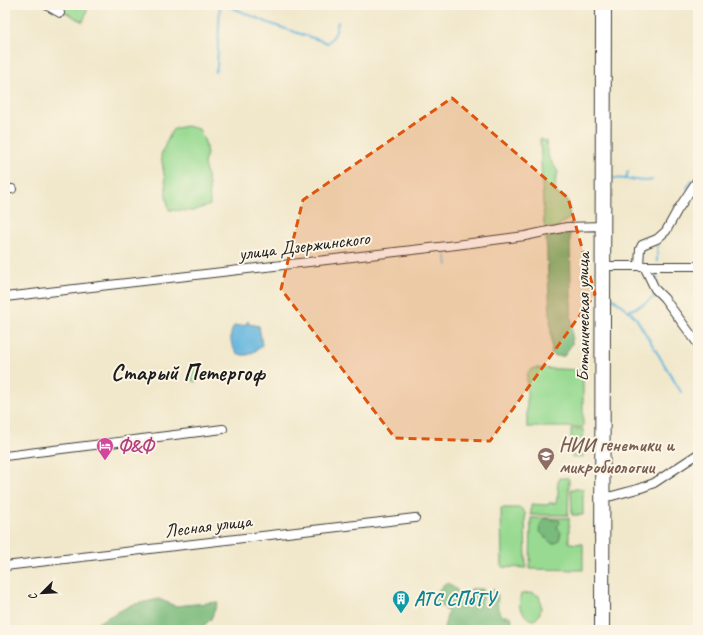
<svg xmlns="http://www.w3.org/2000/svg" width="703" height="635" font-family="Caveat,sans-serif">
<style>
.green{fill:#98da92;stroke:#5a7b57}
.forest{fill:#7aba7c;stroke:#4b6b4c}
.water{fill:#63b5de;stroke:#40687d}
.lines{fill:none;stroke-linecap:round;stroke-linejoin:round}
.stream{stroke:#63b5de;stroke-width:2}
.minor-casing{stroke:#3c3b36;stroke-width:10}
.minor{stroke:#fff;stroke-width:8}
.marked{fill:#de560d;fill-opacity:0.2;stroke:#de560d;stroke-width:3;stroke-dasharray:8 5;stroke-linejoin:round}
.labels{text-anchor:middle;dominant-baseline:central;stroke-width:4;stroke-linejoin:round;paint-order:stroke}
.street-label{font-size:19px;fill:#1c1c1c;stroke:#fcf5e5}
.education-label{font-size:19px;font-weight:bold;fill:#785e54;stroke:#fcf5e5;text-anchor:start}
.hotel-label{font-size:19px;font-weight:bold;fill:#b23c85;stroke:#fcf5e5;text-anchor:start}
.culture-label{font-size:19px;font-weight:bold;fill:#0d838f;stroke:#fcf5e5;text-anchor:start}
.district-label{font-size:23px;font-weight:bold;fill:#1c1c1c;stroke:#fcf5e5}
</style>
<rect width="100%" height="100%" fill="#fcf5e5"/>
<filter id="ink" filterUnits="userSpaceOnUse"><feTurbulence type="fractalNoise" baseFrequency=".025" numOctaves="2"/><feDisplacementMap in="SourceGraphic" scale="8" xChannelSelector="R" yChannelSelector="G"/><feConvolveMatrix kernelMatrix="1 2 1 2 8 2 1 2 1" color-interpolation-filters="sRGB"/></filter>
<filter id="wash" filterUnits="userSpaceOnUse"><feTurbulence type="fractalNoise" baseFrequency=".012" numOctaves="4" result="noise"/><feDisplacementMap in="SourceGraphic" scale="16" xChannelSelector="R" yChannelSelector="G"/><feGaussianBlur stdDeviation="0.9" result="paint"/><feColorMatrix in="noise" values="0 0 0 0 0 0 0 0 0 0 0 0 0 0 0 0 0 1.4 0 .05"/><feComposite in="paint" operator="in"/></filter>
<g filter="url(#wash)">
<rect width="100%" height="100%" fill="#f1e8cc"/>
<!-- green -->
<path class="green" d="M52,5H89L83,22Z
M186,126L199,129L205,142L207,154L204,163L209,185L210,205L192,211L169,210L166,195V187L161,155L166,143L173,129Z
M540,139L546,141L548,156L558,172L555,182L556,193L568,200L570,218L555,228H546L544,224Z
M195,365L198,366C202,372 201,378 195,382L189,379C188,373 190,368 195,365Z
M534,368L583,370V427H527V375L529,371Z
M571,429H583V457H572Z
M559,478H568L569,479L568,515H531V504L548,505L549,503H556L557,497H558V489L557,488Z
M571,489H583V515H572Z
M501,508H521L525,513L526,568L502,567Z
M531,518H569V543L583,544V570L530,569Z
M533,593L539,596C540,600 541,604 541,608C539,622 530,624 523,612C522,610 520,609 520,607C519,603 520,598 521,594Z"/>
<!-- forest -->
<path class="forest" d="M570,230L572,344L564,356H556L552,354L546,237Z
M545,518C551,518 552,521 559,520L560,523L557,526L558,529L561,532L559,540L556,543H551L539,531L541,523Z
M448,583C456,587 458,593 465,596L471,589H483C485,595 481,600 483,606L486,607L491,602C490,597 489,593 493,589C501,594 496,600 498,608C498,611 501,614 503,616H508L511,617L512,620L507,630H445L444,628L448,611L445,610L444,607L436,606L433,603L438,591L444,584Z
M159,599L175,606L218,602L211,619L199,630H62L92,629L99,622L131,605Z"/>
<!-- water -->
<path class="water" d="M248,321L249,324L259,326L262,345C260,348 258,349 255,351C251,353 250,355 246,355C232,357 227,336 234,326L245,325Z"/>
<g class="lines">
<!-- stream -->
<path class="stream" d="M226,5L271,24L328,43L335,34L338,22
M215,72L217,67L220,5
M697,170L698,169
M614,178L647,181L652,180
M626,179L628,171
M687,188L692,180
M657,246V262
M444,250H445L447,265
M657,276V284
M612,298L629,311L636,318L681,392
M629,311L644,304L657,295"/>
</g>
</g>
<g filter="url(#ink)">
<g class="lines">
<defs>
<path id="minor" d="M46,5L60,13
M5,189H12
M639,265L640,249L642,245L657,239L666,231L677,211L698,179
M601,266H698
M644,266L655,289L664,298L698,344
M5,297L456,245L525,236L567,227L604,226
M5,456L223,429
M602,497L612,496L641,488L654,483L698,454
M5,566L415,518
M599,630L600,5
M605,630L607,5"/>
</defs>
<!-- minor casing -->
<use href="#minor" class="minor-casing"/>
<!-- minor -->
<use href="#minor" class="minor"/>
</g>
</g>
<!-- marked area -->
<path class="marked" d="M452,98L568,198L595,294L490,441L395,438L281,289L303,200Z"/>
<!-- icons -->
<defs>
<symbol id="hotel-pin" viewBox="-11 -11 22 30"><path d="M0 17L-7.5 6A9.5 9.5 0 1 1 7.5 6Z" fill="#d1479c" stroke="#fcf5e5"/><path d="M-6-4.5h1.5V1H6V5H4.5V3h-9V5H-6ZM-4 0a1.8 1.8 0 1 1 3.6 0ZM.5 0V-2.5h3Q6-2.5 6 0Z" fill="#fff"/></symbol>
<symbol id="university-pin" viewBox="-11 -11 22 30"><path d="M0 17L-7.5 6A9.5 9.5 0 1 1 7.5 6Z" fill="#8d6e63" stroke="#fcf5e5"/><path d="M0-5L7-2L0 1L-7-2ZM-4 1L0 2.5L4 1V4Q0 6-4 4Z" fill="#fff"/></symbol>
<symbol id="building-pin" viewBox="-11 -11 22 30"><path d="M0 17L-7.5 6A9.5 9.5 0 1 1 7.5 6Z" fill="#0f9aa8" stroke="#fcf5e5"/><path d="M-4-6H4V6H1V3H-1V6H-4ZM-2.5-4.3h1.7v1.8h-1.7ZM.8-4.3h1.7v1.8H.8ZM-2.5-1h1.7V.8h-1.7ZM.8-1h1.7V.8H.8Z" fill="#fff"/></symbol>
</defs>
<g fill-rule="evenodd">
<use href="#hotel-pin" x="95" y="436" width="20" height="27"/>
<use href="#university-pin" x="536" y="446" width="20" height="27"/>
<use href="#building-pin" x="391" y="589" width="20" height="27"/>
</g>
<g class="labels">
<!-- street labels -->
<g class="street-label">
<text transform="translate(304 246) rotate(-7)">улица Дзержинского</text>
<text transform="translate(583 317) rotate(-90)">Ботаническая улица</text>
<text transform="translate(208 526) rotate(-7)">Лесная улица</text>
</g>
<!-- education labels -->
<g class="education-label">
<text x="559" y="445">НИИ генетики и<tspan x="559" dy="22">микробиологии</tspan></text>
</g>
<!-- hotel labels -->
<g class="hotel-label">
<text x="118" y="446">Ф&amp;Ф</text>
</g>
<!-- culture labels -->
<g class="culture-label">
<text x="414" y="599">АТС СПбГУ</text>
</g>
<!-- district labels -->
<g class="district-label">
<text x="188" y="372">Старый Петергоф</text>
</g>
</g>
<!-- margin -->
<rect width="703" height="635" fill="none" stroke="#fcf5e5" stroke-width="20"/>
<!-- north arrow -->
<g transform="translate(42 593) rotate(246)" stroke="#fcf5e5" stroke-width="3" paint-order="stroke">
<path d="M0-3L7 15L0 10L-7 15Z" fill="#1c1c1c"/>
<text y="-6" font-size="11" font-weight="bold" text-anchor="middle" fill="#1c1c1c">С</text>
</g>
</svg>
